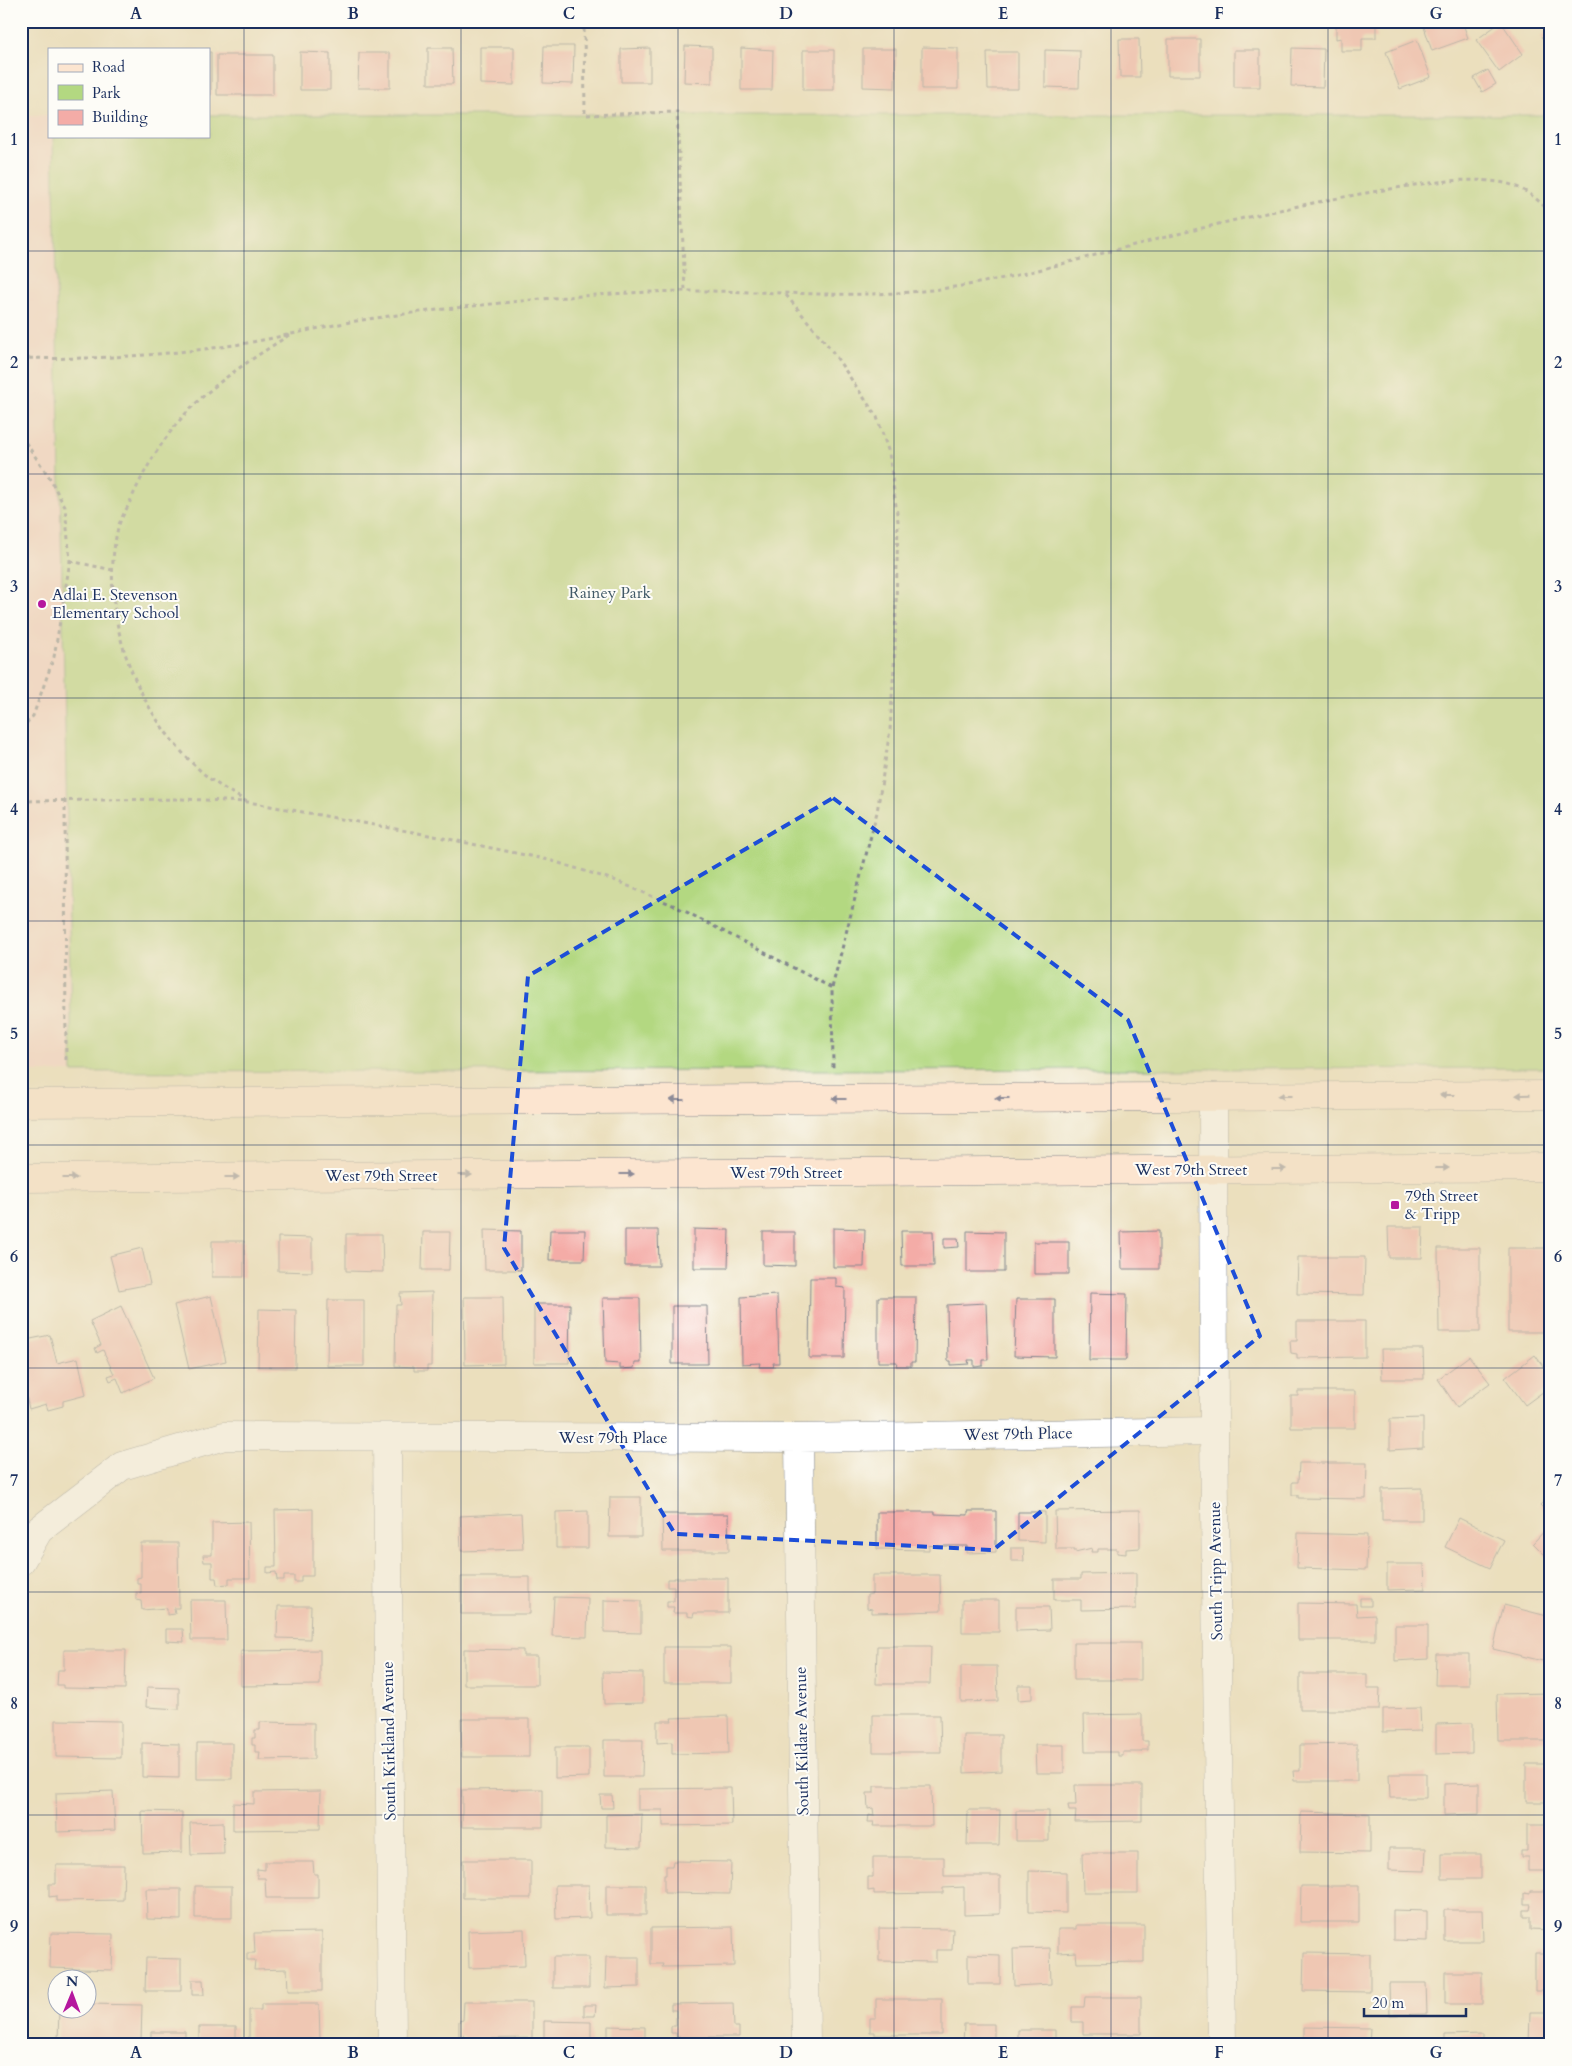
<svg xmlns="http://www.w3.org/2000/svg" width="1572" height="2066" font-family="Cardo,serif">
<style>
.built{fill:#f7d1c9}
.green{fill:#b3d881;stroke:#678470}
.building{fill:#f4aca7}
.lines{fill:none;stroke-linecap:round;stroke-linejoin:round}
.street-casing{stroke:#83878e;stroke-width:29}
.secondary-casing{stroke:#83878e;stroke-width:29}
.path{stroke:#83878e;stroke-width:3;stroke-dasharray:4 4;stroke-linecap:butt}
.street{stroke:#fff;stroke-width:28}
.secondary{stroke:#fce5d0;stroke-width:28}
.oneway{fill:#8c8a97}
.marked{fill:none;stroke:#1d4ed8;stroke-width:4;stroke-dasharray:10 6;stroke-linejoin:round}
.grid{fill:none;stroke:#1b2f5e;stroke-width:1;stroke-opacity:0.55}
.poi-dot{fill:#b5179e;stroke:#fdfcf7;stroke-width:2}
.labels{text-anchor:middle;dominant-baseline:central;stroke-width:4;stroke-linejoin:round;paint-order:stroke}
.park-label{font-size:16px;fill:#415967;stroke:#fdfcf7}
.poi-label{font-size:16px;fill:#1b2f5e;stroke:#fdfcf7;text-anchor:start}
.street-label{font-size:16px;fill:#1b2f5e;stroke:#fdfcf7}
.neatline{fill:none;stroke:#1b2f5e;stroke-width:2}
.grid-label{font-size:16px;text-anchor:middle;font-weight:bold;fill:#1b2f5e}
</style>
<rect width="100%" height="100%" fill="#fdfcf7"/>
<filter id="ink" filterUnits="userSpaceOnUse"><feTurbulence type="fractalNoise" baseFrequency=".02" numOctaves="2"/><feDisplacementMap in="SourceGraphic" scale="10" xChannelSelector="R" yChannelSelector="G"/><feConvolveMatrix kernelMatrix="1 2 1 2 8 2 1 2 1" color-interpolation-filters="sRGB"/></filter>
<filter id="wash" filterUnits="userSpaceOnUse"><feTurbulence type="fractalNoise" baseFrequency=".0096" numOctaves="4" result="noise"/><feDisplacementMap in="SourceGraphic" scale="20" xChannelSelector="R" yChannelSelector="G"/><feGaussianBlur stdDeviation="1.12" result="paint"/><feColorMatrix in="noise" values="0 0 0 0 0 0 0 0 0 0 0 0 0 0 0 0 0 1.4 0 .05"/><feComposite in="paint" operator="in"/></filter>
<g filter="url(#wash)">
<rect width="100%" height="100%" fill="#ebdfbd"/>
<!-- built -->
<path class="built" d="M49,115V136H53L72,1072H21V116Z"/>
<!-- green -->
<path class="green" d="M209,115H1551V1068L72,1072L53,136H209Z"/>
<g id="blocks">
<!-- building -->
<path class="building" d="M1336,21H1376V38H1362V51H1341V38L1336,39Z
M1422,21H1462L1468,38L1432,51Z
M1501,22L1523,54L1499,72L1476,40Z
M1551,27V46L1541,37Z
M1119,39H1139L1140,77H1120Z
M1168,39H1200V76H1168Z
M1417,40L1431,77L1400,89L1386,52Z
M544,46H574L573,84L543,83Z
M685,46L712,47V83L684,82Z
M480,47H514V85L480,84Z
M922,47L958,48V89H922Z
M428,48H452L453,84H428Z
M650,48V82H621V49Z
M741,48L773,50L772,90H741Z
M1292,48L1324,49L1323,87L1291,86Z
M863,49H896L895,88L863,87Z
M803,50H834V90H803Z
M1045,50L1080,51L1079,88L1045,87Z
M1234,50H1260V87H1234Z
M209,52H211V95H209Z
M300,52L330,53V90H300Z
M987,52H1018V89H988Z
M359,53H390V88H358Z
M21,54H26L27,89H21Z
M217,55H273V95H217Z
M1488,70L1496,84L1482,92L1474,78Z
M1388,1227H1423L1422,1258H1389Z
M833,1228L865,1229L864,1267H833Z
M694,1229L729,1230L728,1268H694Z
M484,1230L521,1231V1270H485Z
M550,1230H585L584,1260H549Z
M625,1230H658L659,1266H625Z
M901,1231H933L934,1266H902Z
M967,1231L1004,1232V1272H967Z
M1159,1231V1269H1122L1121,1232Z
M423,1232H450L449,1270H422Z
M763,1232H795V1266L763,1265Z
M346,1234H382L383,1272L346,1271Z
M278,1237L312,1238V1272L278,1271Z
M944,1238H958L959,1247L944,1248Z
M212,1241H244V1277H212Z
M1034,1242H1069V1274H1034Z
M142,1248L150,1284L119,1290L110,1256Z
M1438,1248H1480V1332H1439Z
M1508,1248H1548L1550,1332H1508Z
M1298,1257H1365L1364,1295L1297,1294Z
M810,1278H836V1287L845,1288L844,1358H809Z
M432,1292L431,1366H427V1371H414V1367L395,1366L396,1305H401L400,1293Z
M1090,1293L1127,1294L1126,1360H1089Z
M777,1295L779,1363H773L774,1367H759L760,1363L742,1364L741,1297Z
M211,1296L226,1361L189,1369L174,1305Z
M464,1297H503L504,1364L465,1365Z
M878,1297H916L915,1362H911V1366H896L897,1362H878Z
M603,1298H640L641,1363H635L634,1368L620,1369V1364L605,1363Z
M1016,1299H1055V1357L1014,1356Z
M328,1300H364V1366H327Z
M986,1303L988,1360H983V1366L974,1367V1360H968L969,1364L951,1365V1361H948L947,1305Z
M534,1304H570L569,1363H534Z
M121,1306L154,1378L123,1393L117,1378L110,1381L108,1376L114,1374L103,1350L97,1353L95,1348L101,1345L90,1321Z
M672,1306H707L708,1364H672Z
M259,1309L296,1310L295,1368L258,1367Z
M1297,1321H1365V1357L1297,1358V1354L1291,1353L1290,1341H1297Z
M50,1335L57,1363L78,1358L86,1395L63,1401V1406L48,1410L46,1404L29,1409L25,1391L21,1392V1387L24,1386L21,1376V1341Z
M1381,1349H1423L1424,1379H1382Z
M1535,1355L1551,1377V1386L1525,1405L1505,1378Z
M1469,1356L1490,1383L1457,1407L1438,1379Z
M1298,1391H1355V1428H1291V1396H1298Z
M1423,1418V1448L1390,1450V1419Z
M1299,1463H1367L1366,1499L1298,1498V1495H1292V1482H1298Z
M1422,1488V1520H1382V1489Z
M1551,1494V1516L1540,1505Z
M610,1497H641V1537H609Z
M313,1509V1576H301V1582H294V1576H284V1580H277L276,1572L267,1573V1567H276L275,1510Z
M1140,1510V1548L1126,1549V1554L1117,1553V1549H1098V1552H1091L1092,1548L1075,1552V1549H1056L1055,1511Z
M588,1511V1548H556V1512Z
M968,1511H996V1552L967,1553V1546H929V1550L877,1549V1512H935V1514L968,1515Z
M1018,1512H1045V1542L1018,1541Z
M521,1513L523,1549L461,1551L460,1516Z
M662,1514H728L729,1551H663Z
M1459,1518L1504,1540L1490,1568L1445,1547Z
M249,1522L250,1578H229V1584L217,1585L216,1578H212V1562H204L203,1555H212V1523Z
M1551,1524V1561L1533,1543Z
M1298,1533L1367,1535L1366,1570L1297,1568Z
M141,1543H178L179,1608H174L175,1614L167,1615V1608L142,1610L141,1601L136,1600V1593L141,1594V1584H137V1578L141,1577Z
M1011,1548H1023L1024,1561H1011Z
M1387,1564H1424L1425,1589L1387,1590Z
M1136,1573V1609L1081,1610V1600H1054V1579H1081V1574Z
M872,1575H940L941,1611L872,1613V1609L867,1608V1595L872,1594Z
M461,1577H530V1614H461Z
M674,1578H728V1613H694L693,1617L687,1616V1613H673L674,1607H667V1601H674V1587H667V1579H674Z
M554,1597L588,1598L587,1637L552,1636Z
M1360,1598H1371V1606H1360Z
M190,1600H226L227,1640H191Z
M604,1600L641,1601V1633L604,1632Z
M962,1600H999V1632H962Z
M1298,1603L1356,1604L1357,1616L1375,1615V1640H1298Z
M1504,1605L1551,1617V1663L1493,1649Z
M278,1606H311L310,1639L277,1638Z
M1016,1607H1049L1050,1630L1016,1631Z
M1395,1625H1428V1659L1395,1661Z
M166,1629H183L184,1642L166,1641Z
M1074,1643H1141V1680H1074Z
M877,1646H931L930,1684H876Z
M664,1647H731V1683H664Z
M464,1649L523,1650V1656H537V1685H464Z
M64,1650H126L125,1689L63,1688V1685H57L58,1670H64Z
M320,1650V1685L241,1686V1651Z
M1436,1654H1469V1685H1435Z
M961,1666H997L998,1701L961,1702Z
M603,1672L643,1673V1703L604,1704Z
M1300,1674H1367V1688H1380L1379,1710H1300Z
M1018,1685H1032V1699L1018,1700Z
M147,1687L179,1688V1709L146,1707Z
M1551,1693V1741H1498L1497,1694Z
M1420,1708L1421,1731L1383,1732V1709Z
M1142,1714V1741H1148V1750H1142L1141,1752H1123V1756H1118V1752H1085L1084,1715Z
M873,1715H940L941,1752H873Z
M728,1716L729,1753L672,1754V1742L657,1743V1721H672L671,1718Z
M461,1719H529V1757H462Z
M56,1720L121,1721V1758L56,1757Z
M260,1722L314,1723V1759L259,1760L260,1752H255V1745H252V1738H255V1730H260Z
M1472,1723V1753L1436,1754V1724Z
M964,1735H1001V1771L964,1773Z
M604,1740H643L642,1777H604Z
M142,1743L179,1744V1778L142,1777Z
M197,1743H232V1779H197Z
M1357,1744V1781H1294L1293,1771H1300V1745Z
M1035,1745H1064V1773H1036Z
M555,1747H589V1777L555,1778Z
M1526,1764H1551V1802H1526Z
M1389,1774H1426V1798H1390Z
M1479,1783V1814L1444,1815V1784Z
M1075,1785H1142V1821L1075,1822L1076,1811H1069L1068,1805H1076Z
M874,1786H931L932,1826H873L874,1822H868L869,1815L874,1816L873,1808L868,1809L867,1793H874Z
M731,1788L732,1825L663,1826V1810H638V1789Z
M543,1789V1827H462V1790Z
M113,1791L115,1830L57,1832L56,1793Z
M321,1791L320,1829L233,1830V1803L254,1804V1792Z
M600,1795H612L613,1808H601Z
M968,1810H1000L999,1845H967Z
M142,1811L182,1812V1852L143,1853Z
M1016,1811H1049V1841H1016Z
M1301,1812L1370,1814V1853L1300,1852Z
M642,1814L641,1848L606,1847V1815Z
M223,1822L224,1854L191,1855L190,1823Z
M1527,1825H1551V1871H1528V1857H1521V1851H1527Z
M1389,1848H1426L1425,1871L1389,1870Z
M1082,1853H1138V1893H1083Z
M1442,1854H1481V1879H1442Z
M873,1857H944V1876H1000V1914L964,1915V1887L943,1888V1893L874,1894V1890L868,1891V1877H873Z
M463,1860H531V1898H463Z
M673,1861L731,1862L730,1894L664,1893V1875H666V1866H672Z
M265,1862H313L314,1874H318V1898H266L265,1878H257V1869L265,1870Z
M56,1865H124L123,1900L56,1901V1896L49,1897V1884H56Z
M1029,1871L1066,1872V1913L1029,1912Z
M555,1885H589L590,1918L556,1919Z
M606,1885H646V1915H606Z
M195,1886H232V1918H195Z
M1301,1886H1359V1922H1300Z
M146,1889H181V1920L147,1919Z
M1530,1891H1551V1931L1530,1930V1917H1524V1910H1530L1531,1904H1524V1893L1530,1894Z
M1393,1910L1427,1911V1941L1393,1940Z
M1444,1910H1482L1483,1941H1444Z
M1076,1925H1144V1962L1077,1963L1076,1952L1058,1953V1929H1076Z
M733,1927L734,1966L662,1967L663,1964H651V1928Z
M879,1928L953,1929L952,1950H936V1962L879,1961Z
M524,1929L525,1966L469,1968L468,1931Z
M322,1932V1991H288L287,1969L254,1970L255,1960H247V1953H255L254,1933Z
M51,1933L113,1934L112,1970L50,1968Z
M1050,1948L1051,1984L1014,1986L1013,1949Z
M1304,1953L1370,1954V1992L1303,1991Z
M1535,1953H1551V1991H1535Z
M968,1954L1000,1955V1984H968Z
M553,1957H589V1988H553Z
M606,1957H639V1987L605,1988Z
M146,1958L181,1959V1991H145Z
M1445,1972H1482V2004H1445Z
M192,1980H203L204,1995H192Z
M1389,1983H1426L1427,2014L1390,2015Z
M1085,1997H1141V2034H1083V2022H1072V2007H1084Z
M876,1999H942V2035H875V2032H870V2018H876Z
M464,2002H532V2038L463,2039L464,2035L459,2036V2021L463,2020Z
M733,2003L734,2027H739V2037H676V2033H671V2026H676V2010H671V2004Z
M88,2004L142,2005L141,2042L58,2041L59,2008H88Z
M261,2004H319L320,2039L249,2040V2010H261Z
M584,2005H596L595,2016H584Z
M1530,2012H1551V2045H1529Z
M544,2021L591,2022V2045H544Z
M964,2024H994V2045H963Z
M608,2026L645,2027V2045H608Z
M199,2027H236V2045H199Z
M1304,2027L1370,2028L1369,2045H1304Z
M1018,2030H1056V2045H1018Z
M151,2032H185V2045H151Z
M1483,2034V2045H1445V2035Z"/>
</g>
</g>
<g filter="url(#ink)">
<use href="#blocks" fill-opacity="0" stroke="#83878e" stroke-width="1"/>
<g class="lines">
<defs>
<path id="street" d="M1213,1097L1214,1431L1222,2045
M387,1438L392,2045
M799,1438L806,2045
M21,1561L39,1530L122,1466L224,1436L799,1438L1214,1431"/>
<path id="secondary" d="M21,1103L1551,1095
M21,1178L1551,1167"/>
</defs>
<!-- street casing -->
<use href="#street" class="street-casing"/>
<!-- secondary casing -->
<use href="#secondary" class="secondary-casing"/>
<!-- path -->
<path class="path" d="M584,21L585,115L677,112L685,291
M786,295L830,348L877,417L889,453L898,521L895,650L890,730L877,812L832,988L833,1068
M21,358C97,360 172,355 247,343C286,336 324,326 362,320C421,311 481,305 541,299C593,295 645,291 697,291C781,291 863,300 947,288C1001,281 1054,266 1107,252C1193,230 1279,208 1366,193C1410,186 1455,176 1499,182C1520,185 1537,197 1551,214
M21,436L48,475L65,507L70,561L54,657L33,716L21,729
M70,561L113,570
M65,800L66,1062
M21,801L182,799L248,802L429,835L549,860L614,880L675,906L832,988
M247,802C233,793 216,785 203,773C137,715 97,615 118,528C120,520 125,512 129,504C144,470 163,437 190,409C219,379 254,358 289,335"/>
<!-- street -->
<use href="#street" class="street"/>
<!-- secondary -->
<use href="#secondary" class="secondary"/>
</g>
<!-- one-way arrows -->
<defs><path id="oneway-solid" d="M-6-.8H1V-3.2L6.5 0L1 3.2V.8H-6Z" transform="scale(1.25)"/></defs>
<g class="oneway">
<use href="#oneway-solid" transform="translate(1447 1095) rotate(180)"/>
<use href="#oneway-solid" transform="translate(1523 1095) rotate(179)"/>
<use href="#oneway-solid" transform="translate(1285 1096) rotate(180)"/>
<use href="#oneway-solid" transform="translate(1164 1097) rotate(180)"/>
<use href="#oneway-solid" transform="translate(1002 1098) rotate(180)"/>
<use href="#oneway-solid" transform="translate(839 1099) rotate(180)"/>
<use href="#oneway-solid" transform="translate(677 1100) rotate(180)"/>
<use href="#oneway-solid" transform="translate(1442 1168)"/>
<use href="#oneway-solid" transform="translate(1279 1169)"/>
<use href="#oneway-solid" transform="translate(627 1174)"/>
<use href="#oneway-solid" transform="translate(465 1175)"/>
<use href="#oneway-solid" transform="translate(232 1177)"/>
<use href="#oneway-solid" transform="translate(70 1178)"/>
</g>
</g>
<!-- marked area -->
<path d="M0 0H1572V2066H0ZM833,798L1128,1020L1260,1336L993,1550L675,1534L504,1248L528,976Z" fill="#ebdfbd" fill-opacity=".55" fill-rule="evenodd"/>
<path class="marked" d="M833,798L1128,1020L1260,1336L993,1550L675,1534L504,1248L528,976Z"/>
<!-- grid -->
<path class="grid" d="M244,21V2045M461,21V2045M678,21V2045M894,21V2045M1111,21V2045M1328,21V2045M21,251H1551M21,474H1551M21,698H1551M21,921H1551M21,1145H1551M21,1368H1551M21,1592H1551M21,1815H1551"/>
<!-- markers -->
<g class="poi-dot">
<circle cx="42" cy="604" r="5"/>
<rect x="1390" y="1200" width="10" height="10" rx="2.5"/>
</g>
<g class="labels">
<!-- park labels -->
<g class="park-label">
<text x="610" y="593">Rainey Park</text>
</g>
<!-- poi labels -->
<g class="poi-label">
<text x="52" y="595">Adlai E. Stevenson<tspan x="52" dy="18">Elementary School</tspan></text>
<text x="1405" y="1196">79th Street<tspan x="1405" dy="18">&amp; Tripp</tspan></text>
</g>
<!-- street labels -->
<g class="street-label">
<text x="1191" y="1170">West 79th Street</text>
<text x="786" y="1173">West 79th Street</text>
<text x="381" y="1176">West 79th Street</text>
<text transform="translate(1018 1434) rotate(-1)">West 79th Place</text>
<text x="613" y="1438">West 79th Place</text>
<text transform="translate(1216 1571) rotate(-91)">South Tripp Avenue</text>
<text transform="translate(389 1741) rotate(-91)">South Kirkland Avenue</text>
<text transform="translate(802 1741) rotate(-91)">South Kildare Avenue</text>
</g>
</g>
<!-- margin -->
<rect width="1572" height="2066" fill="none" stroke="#fdfcf7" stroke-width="55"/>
<!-- legend -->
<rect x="48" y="48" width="162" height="90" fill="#fdfcf7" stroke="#a3aaba"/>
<rect x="58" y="64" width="25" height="8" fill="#fce5d0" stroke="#a3aaba"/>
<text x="92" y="72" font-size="15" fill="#1b2f5e">Road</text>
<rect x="58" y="85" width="25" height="15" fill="#b3d881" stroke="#a3aaba"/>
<text x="92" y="98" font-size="15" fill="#1b2f5e">Park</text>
<rect x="58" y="110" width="25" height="15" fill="#f4aca7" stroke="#a3aaba"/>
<text x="92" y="122" font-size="15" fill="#1b2f5e">Building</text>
<!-- north arrow -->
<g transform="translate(72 1994) rotate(1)"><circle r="24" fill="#fdfcf7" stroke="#a3aaba"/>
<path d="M0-4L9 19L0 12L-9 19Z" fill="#b5179e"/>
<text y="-8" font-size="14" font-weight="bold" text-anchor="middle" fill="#1b2f5e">N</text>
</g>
<!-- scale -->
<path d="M1364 2008v8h102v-8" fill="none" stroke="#1b2f5e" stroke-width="2.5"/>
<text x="1372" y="2008" font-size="15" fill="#1b2f5e" stroke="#fdfcf7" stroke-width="4" paint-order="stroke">20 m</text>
<rect x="28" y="28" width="1516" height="2010" class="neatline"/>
<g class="grid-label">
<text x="136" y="19">A</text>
<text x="353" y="19">B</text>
<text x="569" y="19">C</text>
<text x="786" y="19">D</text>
<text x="1003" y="19">E</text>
<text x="1219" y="19">F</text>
<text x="1436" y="19">G</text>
<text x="14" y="145">1</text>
<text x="1558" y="145">1</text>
<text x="14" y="368">2</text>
<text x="1558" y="368">2</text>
<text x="14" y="592">3</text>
<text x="1558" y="592">3</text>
<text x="14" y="815">4</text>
<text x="1558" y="815">4</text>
<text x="14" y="1039">5</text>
<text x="1558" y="1039">5</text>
<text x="14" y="1262">6</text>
<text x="1558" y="1262">6</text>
<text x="14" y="1486">7</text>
<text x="1558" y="1486">7</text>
<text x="14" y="1709">8</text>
<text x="1558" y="1709">8</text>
<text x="14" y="1932">9</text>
<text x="1558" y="1932">9</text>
<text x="136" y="2058">A</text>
<text x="353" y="2058">B</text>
<text x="569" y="2058">C</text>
<text x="786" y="2058">D</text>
<text x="1003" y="2058">E</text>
<text x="1219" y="2058">F</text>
<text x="1436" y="2058">G</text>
</g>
</svg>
